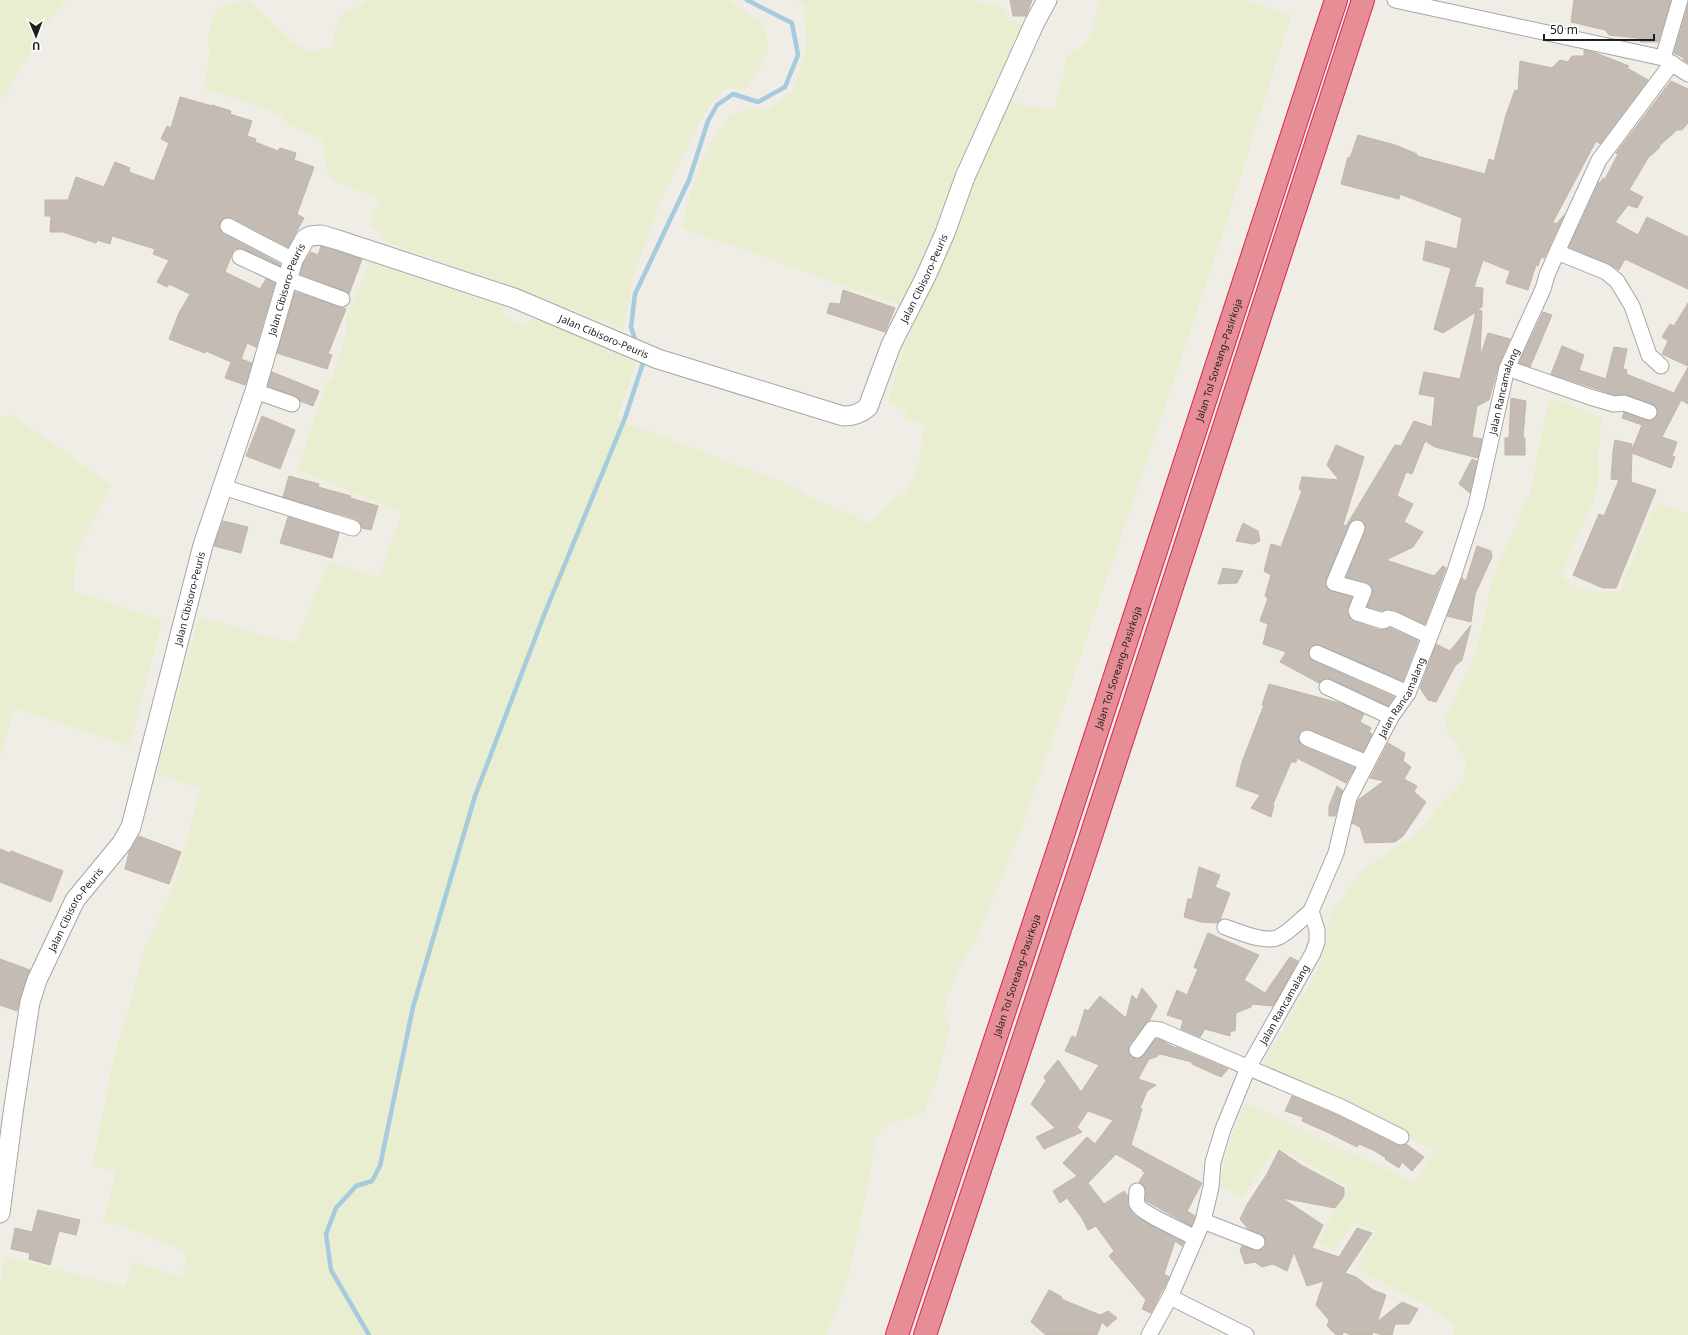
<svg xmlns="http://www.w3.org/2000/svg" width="1688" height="1335" font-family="'Noto Sans',sans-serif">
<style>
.farmland{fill:#e9eed0}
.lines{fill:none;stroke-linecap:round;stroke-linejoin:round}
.stream{stroke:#a5cbdd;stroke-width:4.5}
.building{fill:#c4bcb4;stroke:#c1b5a7}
.minor-casing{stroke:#a6a6a6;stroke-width:17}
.tertiary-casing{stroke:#a6a6a6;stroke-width:21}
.motorway-casing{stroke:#d92654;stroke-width:24}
.minor{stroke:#fff;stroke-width:15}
.tertiary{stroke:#fff;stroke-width:19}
.motorway{stroke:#e68d96;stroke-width:22}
.labels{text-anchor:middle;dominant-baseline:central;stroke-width:3.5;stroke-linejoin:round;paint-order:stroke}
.street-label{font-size:10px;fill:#1f1f1f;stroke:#fff}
</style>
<rect width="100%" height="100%" fill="#efede5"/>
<!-- farmland -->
<path class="farmland" d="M0,0H66L39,32L35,45L19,70L6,94L0,99Z
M248,0H249L292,42L311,53L332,46L337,24L344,12L356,8L367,0H728L760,21L766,33L768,53L746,90L727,88L709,104L660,202L635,271L623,329L385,241L381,232L369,227L380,199L334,181L328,172L322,140L291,126L281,116L258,106L203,88L211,48L208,42L213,14L227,4Z
M794,0H974L1005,9L1006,20L1025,25L994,93L1025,106L1054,109L1064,74L1066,60L1069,54L1086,43L1090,37L1100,0H1241L1291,15L1218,249L1026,817L979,933L955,975L944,1009L950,1028L937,1079L924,1113L893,1122L887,1126L877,1135L873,1148L871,1169L848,1280L826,1335H0V1293L4,1256L125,1287L133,1262L182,1278L187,1253L143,1234L103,1221L116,1172L93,1165L112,1067L145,948L174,885L201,788L156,774L199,616L295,644L329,561L379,577L402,513L297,469L328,381L332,380L347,331L345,322L372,256L507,301L501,315L526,327L535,312L638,357L617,419L795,487L814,500L837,508L871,524L888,504L907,491L918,467L924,424L904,420L907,412L888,402L903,351L919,312L681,228L697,174L709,145L729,117L738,112L757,108L767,111L793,90L807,47L804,5Z
M1552,398L1602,418L1598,454L1599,481L1592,505L1560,575L1568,583L1589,591L1619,594L1656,502L1688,514V1335H1453L1456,1327L1436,1311L1355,1268L1375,1233L1356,1223L1353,1224L1333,1252L1318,1242L1349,1187L1279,1148L1274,1149L1243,1199L1220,1186L1228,1147L1246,1103L1415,1183L1434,1152L1374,1117L1262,1065L1316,974L1327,943L1328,923L1336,905L1365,868L1416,834L1438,807L1464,781L1466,757L1447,732L1445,720L1477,650L1493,577L1530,493L1548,404Z
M14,415L26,425L112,485L76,555L73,591L162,620L129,747L14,708L0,758V417Z"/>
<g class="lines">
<!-- stream -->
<path class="stream" d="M637,345L631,327L635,294L689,180L708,121L717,105L733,94L758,102L785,87L798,55L792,23L747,0
M369,1335L331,1270L326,1234L336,1208L356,1186L372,1181L380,1166L413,1007L475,796L544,615L625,418L643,363L641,357"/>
</g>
<!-- building -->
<path class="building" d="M1010,0H1032L1026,16H1013Z
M1574,0H1671L1658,42H1641L1637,38L1609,35L1605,30L1571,22Z
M1688,5V63L1683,60L1684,58L1674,53Z
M1584,50L1596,53L1629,66L1627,68L1648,80L1600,144L1596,141L1553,222L1556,224L1564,215L1544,258L1541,257L1538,266L1536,265L1528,290L1506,283L1510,271L1483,260L1474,287L1483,288L1482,307L1477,310L1482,311L1480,357L1488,333L1510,339L1499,364L1489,400L1477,406L1472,437L1482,439L1478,458L1435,447L1425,441L1412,474L1406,472L1397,496L1413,504L1404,522L1423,532L1413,547L1386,560L1434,576L1443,566L1446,568L1425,624L1395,610L1389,609L1382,611L1367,607L1372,594L1371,585L1366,582L1346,577L1365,531L1366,526L1361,520L1355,519L1349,524L1326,580L1325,585L1328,589L1352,597L1347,611L1351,620L1380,630L1390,628L1418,641L1403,681L1316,644L1311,646L1309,650L1308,654L1313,661L1394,697L1388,706L1331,679L1326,678L1319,683L1280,662L1286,652L1263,644L1268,624L1260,621L1268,598L1265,596L1271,575L1264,571L1271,544L1281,547L1302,491L1299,489L1302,477L1339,480L1327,465L1336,445L1364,457L1343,525L1346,526L1395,445L1401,446L1414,421L1432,427L1435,397L1419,394L1424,372L1460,379L1476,312L1443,333L1434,329L1451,268L1423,260L1426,241L1457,249L1462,218L1400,194L1399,199L1341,184L1348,157L1350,158L1358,135L1395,145L1417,154V156L1485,174L1489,159L1494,161L1506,115L1515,90L1518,91L1520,61L1552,68L1560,60L1568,62L1572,56H1584Z
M1671,81L1688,89V123L1682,130H1677L1659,146L1660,147L1648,158L1629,190L1643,197L1637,208L1628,205L1615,222L1638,235L1647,217L1688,237V289L1625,259L1619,270L1609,264L1569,247L1599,182L1600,183L1603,178L1605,179L1618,154L1616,153Z
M180,97L212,106V105L231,111L230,114L252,121L247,136L256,139L255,142L278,151L280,148L296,153L294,160L314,167L297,214L304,218L288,247L232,218H224L220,222V230L224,234L280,264V266L243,249H234L225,272L260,289L266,279L275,283L256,347L247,343L241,359L252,363L245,385L225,378L231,362L206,351L205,353L169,339L179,313L190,294L169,284L167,287L157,282L169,260L153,254L155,249L112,236L110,244L97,240L96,243L63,232H50L51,216H45V200H68L76,177L104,187L115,162L130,168L129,172L154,181L169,143L161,139L167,126L171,128Z
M321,246L362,259L349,294L345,291L300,274L303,264L311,252L318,255Z
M843,290L895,308L885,332L827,313L830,303L840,304Z
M295,292L346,309L328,354L332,355L327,369L277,353Z
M1688,303V366L1662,354L1668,341L1662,337L1670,324L1674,326Z
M1543,312L1552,315L1530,367L1519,363Z
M1562,346L1584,355L1579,370L1606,379L1614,347L1627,349L1623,369L1627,370L1626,374L1674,393L1688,367V404L1681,400L1662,437L1677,442L1672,456L1675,457L1671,468L1632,453L1631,482L1656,490L1616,588H1603L1573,575L1599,514L1604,516L1619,480L1611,479L1613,451L1615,440L1632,444V450L1642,425L1622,418L1624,412L1650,421L1654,419L1657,415L1658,410L1652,404L1627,395H1615L1551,374Z
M272,372L319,391L313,406L300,401L295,396L268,386Z
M1511,398L1526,401L1523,438H1525V455H1505V438H1509Z
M262,416L295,430L280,469L246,456Z
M1472,459L1477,461L1470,493L1459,484Z
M289,476L319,484L318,487L351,496L350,498L378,506L371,530L362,528L360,522L356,519L283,497Z
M288,517L339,533L332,558L280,543Z
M223,521L248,527L241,553L214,546Z
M1243,523L1258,531L1260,541L1253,544L1236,541Z
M1477,546L1491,551L1492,557L1475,594L1471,622L1447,616L1462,578L1466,581Z
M1223,568L1243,571L1237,583L1218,584Z
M1471,625L1462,660L1455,666L1436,702L1428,700L1420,688L1436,644L1450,651Z
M1269,684L1343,704L1364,714L1360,722L1371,728L1369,732L1372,734L1363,752L1310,730L1305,729L1301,731L1298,739L1300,743L1303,746L1355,768L1346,783L1297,758L1296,762H1291L1273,804L1274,805L1271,817L1251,808L1260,795L1236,786L1242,762L1264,705H1262Z
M1388,743L1405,753L1403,761L1411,767L1404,779L1417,786L1414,792L1426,802L1403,836L1395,842L1365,843L1360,827L1352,823L1358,800L1384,781L1370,778Z
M1337,786L1343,791L1335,816H1329V806Z
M139,836L181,852L169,884L125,869L129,852Z
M0,849L10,853L11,851L63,871L51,902L0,882Z
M1199,867L1220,875L1215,887L1230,893L1220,920L1217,923L1201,922L1184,917L1188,899H1192Z
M1208,933L1259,955L1244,980L1265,993L1290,957L1298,961L1273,1006L1252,1004L1251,1007L1236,1013L1235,1031H1230V1036L1205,1029L1200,1037L1181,1029L1183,1020L1167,1015L1177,990L1187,995L1198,969L1194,967Z
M0,959L30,970L20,999L17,1011L0,1005Z
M1142,988L1157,1006L1149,1021L1145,1024L1129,1045V1053L1131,1057L1136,1059L1141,1058L1156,1039H1159L1176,1048V1047L1228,1069L1221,1077L1192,1064V1062L1160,1054L1156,1057L1149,1059L1138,1079L1156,1085L1147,1091L1140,1108L1142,1109L1131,1145L1202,1183L1187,1211L1195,1216L1191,1226L1146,1201L1145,1187L1139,1182L1145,1172L1142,1171L1143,1170L1116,1154L1088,1183L1104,1204L1124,1191L1128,1196V1206L1134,1215L1150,1225L1184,1242L1182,1246L1175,1241L1164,1274L1169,1277L1151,1313L1142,1309L1146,1300L1109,1256L1114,1251L1096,1226L1088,1230L1082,1218L1067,1198L1060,1203L1053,1191L1077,1176L1063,1163L1087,1137L1095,1144L1113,1120L1088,1111L1077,1127L1082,1132L1044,1149L1036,1137L1055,1128L1031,1104L1046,1081L1044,1077L1058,1060L1081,1092L1099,1065L1065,1051L1072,1036L1076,1038L1085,1009L1088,1011L1100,996L1126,1018L1132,995L1137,1000Z
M1292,1096L1337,1115L1397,1145L1406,1144L1424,1157L1412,1171L1402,1162L1399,1168L1385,1159L1386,1158L1373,1150L1359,1144L1357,1147L1329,1133L1302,1121L1303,1117L1285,1111Z
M1279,1150L1301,1165L1344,1188V1196L1335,1208L1282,1198L1323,1225L1312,1248L1339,1257L1357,1228L1372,1233L1345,1273L1356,1277L1373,1290L1386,1295L1377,1322L1402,1302L1418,1309L1409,1324H1395L1392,1335H1383L1373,1332L1372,1335H1351L1344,1332L1342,1335L1335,1334L1327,1326L1329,1320L1316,1305L1324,1281L1307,1286L1294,1252L1287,1271L1273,1264L1262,1267L1255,1262L1245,1264L1240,1250L1242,1246L1259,1251L1265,1246L1266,1241L1264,1237L1261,1234L1248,1229L1240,1219L1248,1203L1267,1174Z
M38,1210L80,1220L76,1235L59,1231L50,1265L29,1259L30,1253L11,1249L15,1228L32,1232Z
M1049,1290L1062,1297L1061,1299L1100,1315L1108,1311L1117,1318L1107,1327L1102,1322L1097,1335H1046L1031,1322Z"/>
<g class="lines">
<defs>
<g id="minor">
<path d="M1395,0L1663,58L1688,74"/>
<path d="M1663,58L1680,0"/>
<path d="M228,226L293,260"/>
<path d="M1557,252L1606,272L1617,281L1632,306L1649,355L1661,366"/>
<path d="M240,257L287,279L342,299"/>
<path d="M1507,368L1590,397L1614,404L1624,403L1649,412"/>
<path d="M255,391L292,404"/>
<path d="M223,487L353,528"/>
<path d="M1357,528L1334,583L1364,591L1356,611L1357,613L1383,621L1388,618L1393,619L1429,636"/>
<path d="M1317,653L1408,693"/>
<path d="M1327,687L1391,717"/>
<path d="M1307,738L1367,763"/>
<path d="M1225,927C1239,932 1266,944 1279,937C1291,931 1301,919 1311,911"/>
<path d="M1137,1050L1152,1029L1160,1030L1341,1107L1401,1137"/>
<path d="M1137,1191C1137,1195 1136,1200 1137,1204C1140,1213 1184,1231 1195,1238"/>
<path d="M1203,1221L1257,1242"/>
<path d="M1170,1297L1246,1335"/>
<path id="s1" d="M1149,1335L1170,1297L1203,1221L1211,1187L1213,1162L1223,1129L1248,1068L1313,953L1317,942V930L1311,911L1336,853L1349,798L1391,717L1408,693L1454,574L1476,506L1507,368L1543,289L1547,275L1557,252L1599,160L1672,63"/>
</g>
<g id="tertiary">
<path id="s2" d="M0,1213L14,1106L30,1002L37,980L75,900L122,843L131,827L203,545L255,391L293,260L305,239L310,236L321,235L335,239L514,298L658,359L843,416C853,416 860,414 868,407L891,345L926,276L945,233L965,177L1035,22L1047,0"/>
</g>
<g id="motorway">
<path id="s3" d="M897,1335L1064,832L1336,0"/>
<path d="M925,1335L1088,845L1363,0"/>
</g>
</defs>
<!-- minor casing -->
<use href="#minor" class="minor-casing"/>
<!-- tertiary casing -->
<use href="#tertiary" class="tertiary-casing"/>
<!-- motorway casing -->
<use href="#motorway" class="motorway-casing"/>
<!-- minor -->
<use href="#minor" class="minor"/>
<!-- tertiary -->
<use href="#tertiary" class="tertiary"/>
<!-- motorway -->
<use href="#motorway" class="motorway"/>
</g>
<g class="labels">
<!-- street labels -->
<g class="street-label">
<text stroke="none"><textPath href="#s2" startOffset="1769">Jalan Cibisoro-Peuris</textPath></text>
<text stroke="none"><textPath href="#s2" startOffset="977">Jalan Cibisoro-Peuris</textPath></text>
<text stroke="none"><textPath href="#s2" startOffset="1349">Jalan Cibisoro-Peuris</textPath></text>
<text stroke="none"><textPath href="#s3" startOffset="1027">Jalan Tol Soreang–Pasirkoja</textPath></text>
<text stroke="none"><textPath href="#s1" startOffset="1020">Jalan Rancamalang</textPath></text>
<text stroke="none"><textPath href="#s2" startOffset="653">Jalan Cibisoro-Peuris</textPath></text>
<text stroke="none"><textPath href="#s3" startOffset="703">Jalan Tol Soreang–Pasirkoja</textPath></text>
<text stroke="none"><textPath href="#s1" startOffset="696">Jalan Rancamalang</textPath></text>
<text stroke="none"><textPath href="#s2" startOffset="317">Jalan Cibisoro-Peuris</textPath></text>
<text stroke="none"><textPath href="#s3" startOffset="379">Jalan Tol Soreang–Pasirkoja</textPath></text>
<text stroke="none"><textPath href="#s1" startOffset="360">Jalan Rancamalang</textPath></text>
</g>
</g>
<!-- north arrow -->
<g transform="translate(36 36) rotate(179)" stroke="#ffffff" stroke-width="3" paint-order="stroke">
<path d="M0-3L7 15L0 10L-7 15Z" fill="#1f1f1f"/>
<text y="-6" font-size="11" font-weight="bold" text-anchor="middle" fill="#1f1f1f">U</text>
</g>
<!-- scale -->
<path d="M1544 34v6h110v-6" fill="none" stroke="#1f1f1f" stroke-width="2"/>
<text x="1550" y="34" font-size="12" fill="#1f1f1f" stroke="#ffffff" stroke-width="3" paint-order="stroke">50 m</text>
</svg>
